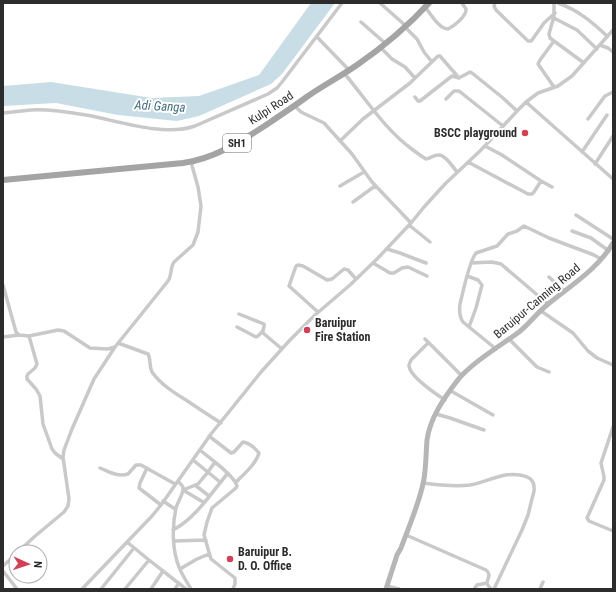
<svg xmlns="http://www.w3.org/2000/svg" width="616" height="592" font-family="'Roboto Condensed',sans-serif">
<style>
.water{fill:#c9dde6}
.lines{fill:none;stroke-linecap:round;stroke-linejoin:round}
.minor{stroke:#c9c9c9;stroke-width:3.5}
.secondary{stroke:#b6b6b6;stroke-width:5}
.primary{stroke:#a4a4a4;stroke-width:6}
.poi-dot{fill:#d04157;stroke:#fff;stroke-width:1.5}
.labels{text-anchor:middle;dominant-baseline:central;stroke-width:4;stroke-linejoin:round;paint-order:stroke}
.shield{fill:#fff;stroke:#6b6b6b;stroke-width:1}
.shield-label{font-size:11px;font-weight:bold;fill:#2c2c2c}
.street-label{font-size:12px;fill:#2c2c2c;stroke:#fff}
.poi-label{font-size:12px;font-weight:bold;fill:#2c2c2c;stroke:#fff;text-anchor:start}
.water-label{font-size:13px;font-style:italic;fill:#447084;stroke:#fff}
</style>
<rect width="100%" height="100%" fill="#fff"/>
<!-- water -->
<path class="water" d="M311,3H335L282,74L271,84L199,116L177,121L118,115L56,103L3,106V86L51,82L152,98L199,96L259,75Z"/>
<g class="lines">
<!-- minor -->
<path class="minor" d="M380,3L406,26
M495,3L494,6L496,10L528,41H531L532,40L544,23L555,13
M554,3V16L549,34L550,38L554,41L584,63
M558,3C578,10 592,22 607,36
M425,7C431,14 439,29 448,29C454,26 467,16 466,9C465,7 463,5 462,3
M554,18L577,30L597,49
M361,22L386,44
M405,27L417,39L424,52L432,62
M317,37L349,70
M554,41L540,60L538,64L554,87
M600,45L608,48L613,52
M381,48L392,59L405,67L415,78
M344,73C366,99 385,130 413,150C417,153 421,156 426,159C431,158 434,155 438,155C445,154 453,167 457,172
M415,97L418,101H420L452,76L459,78L470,72L472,73L503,98L517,111
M446,99L454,91H459L503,126
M526,102L613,179
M295,106L301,112L324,123L352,154L372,182L411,223
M3,113C12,112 21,111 31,110C49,109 68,112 86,115C119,121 163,137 195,126L268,94L277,88L282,82L342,3
M588,119L605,96L613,92
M340,141L363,119L410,83L438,56H440L459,78
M485,146L502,155L541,181L552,187
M582,152L607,115
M468,162L528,194H532L534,192L541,181
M595,164L613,136
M340,186L364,172
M353,202L375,186
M576,215L613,239
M409,225L430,242
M572,231L591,238L609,251
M387,249L400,253L426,263
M373,263L390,273H394L402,268L408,267L427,276
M471,263L492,262L501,264L548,304
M467,276L478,280L482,285L476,308L469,327
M549,277L564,291
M3,285L16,332L19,335L29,336L58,330L64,331L90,348L108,349L115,347L168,281C172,275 170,268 174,262L193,245L198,232L201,206L198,187L191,162
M541,311L573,333L588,351L597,358L613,365
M318,312L289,286L296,266L298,265L303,266L327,280L332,279L344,269L348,270L356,279
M239,314L264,324C265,327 262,330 263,333L282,349
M237,327L256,337L258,336L263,331
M29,336L37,364L35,368L28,374L27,376V379L36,389L40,396L43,424L52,449L55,453L63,459
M3,337L19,335
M425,339L462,376
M509,339L537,367L549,372
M118,343L148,354C151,359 149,366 152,372C161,385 176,394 189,402C199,409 210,416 221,423
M428,343L411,360C410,363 409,363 409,366C410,377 436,394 445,400
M496,349L463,322C459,316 459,311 460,304C463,292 469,262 476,253L497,246L508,234L517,231L524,226L549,238L594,255L601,259
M451,391L493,415
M436,414L450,418L484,430
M613,427L601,463L604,477V480L587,518L589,521L613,531
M209,436L231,453L234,452L243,442C249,443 255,448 259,453C256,464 244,474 236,482
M200,450C209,458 234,475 237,486L236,488L212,508L207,522L204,535L211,559L235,578V584L233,589
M193,460L220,482
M100,468C110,472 117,477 128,474L136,465H141L175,484
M147,468L140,483L139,488L161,505
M178,481C179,483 183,485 183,488C184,493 177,503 176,508C172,526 172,550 179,567C182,575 187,582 191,589
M423,483C438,485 455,487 470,485C487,482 502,472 520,475C531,477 535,481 534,491L528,515L522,530L494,589
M195,485L209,496
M183,490L198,484L208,472L215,462
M183,490L203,502
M163,501L175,509
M173,530C195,519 212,492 228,473
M406,535L486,570C492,575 487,578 487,584L491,589
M174,541L206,540
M127,542L149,560L186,589
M18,552L34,537L64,512L68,506L69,499L63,457L64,450L72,429L94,379L115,347
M3,566L16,554
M180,569L197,559L209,554
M3,571L17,589
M387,586L399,589
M82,589L152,516L161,505L211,434L228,413L261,372L290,340L315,315L350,285L377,259L411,223L424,207L445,184L481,150L518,110L526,102L538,93L558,86L572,76L613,30
M101,589L134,548
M125,589L149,560
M151,589L163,571
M175,589L179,583
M474,589L477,585L487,583
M540,589L543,582"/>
<!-- secondary -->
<path class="secondary" d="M386,589L397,555L401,548C409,526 420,502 424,479C426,467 426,453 427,440C430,418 444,398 457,381C471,363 500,346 519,332C529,324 537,313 547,305C570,286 598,269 613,243"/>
<!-- primary -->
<path class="primary" d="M3,180L183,163C213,159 238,143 263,127C278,117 293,107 308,96C324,85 341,76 357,65C383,47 408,26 429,3"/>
</g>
<!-- markers -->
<g class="poi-dot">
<circle cx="525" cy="133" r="4"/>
<circle cx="307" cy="330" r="4"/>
<circle cx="230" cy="559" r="4"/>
</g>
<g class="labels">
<!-- shield labels -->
<rect class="shield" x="223" y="134" width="28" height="18" rx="3"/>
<g class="shield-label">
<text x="237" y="143">SH1</text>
</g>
<!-- street labels -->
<g class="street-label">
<text transform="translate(271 108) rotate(-33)">Kulpi Road</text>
<text transform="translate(537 301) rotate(-40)">Baruipur-Canning Road</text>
</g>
<!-- poi labels -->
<g class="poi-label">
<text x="517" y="133" text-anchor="end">BSCC playground</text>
<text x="315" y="323">Baruipur<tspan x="315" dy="14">Fire Station</tspan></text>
<text x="238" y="552">Baruipur B.<tspan x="238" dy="14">D. O. Office</tspan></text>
</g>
<!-- water labels -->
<g class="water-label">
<text transform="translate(160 106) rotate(3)">Adi Ganga</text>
</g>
</g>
<!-- border -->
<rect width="616" height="592" fill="none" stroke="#2c2c2c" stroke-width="8"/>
<!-- north arrow -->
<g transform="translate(28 564) rotate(93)"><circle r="19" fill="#ffffff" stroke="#ababab"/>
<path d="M0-3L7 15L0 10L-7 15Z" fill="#d04157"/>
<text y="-6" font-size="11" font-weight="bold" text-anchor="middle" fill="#2c2c2c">N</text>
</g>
</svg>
